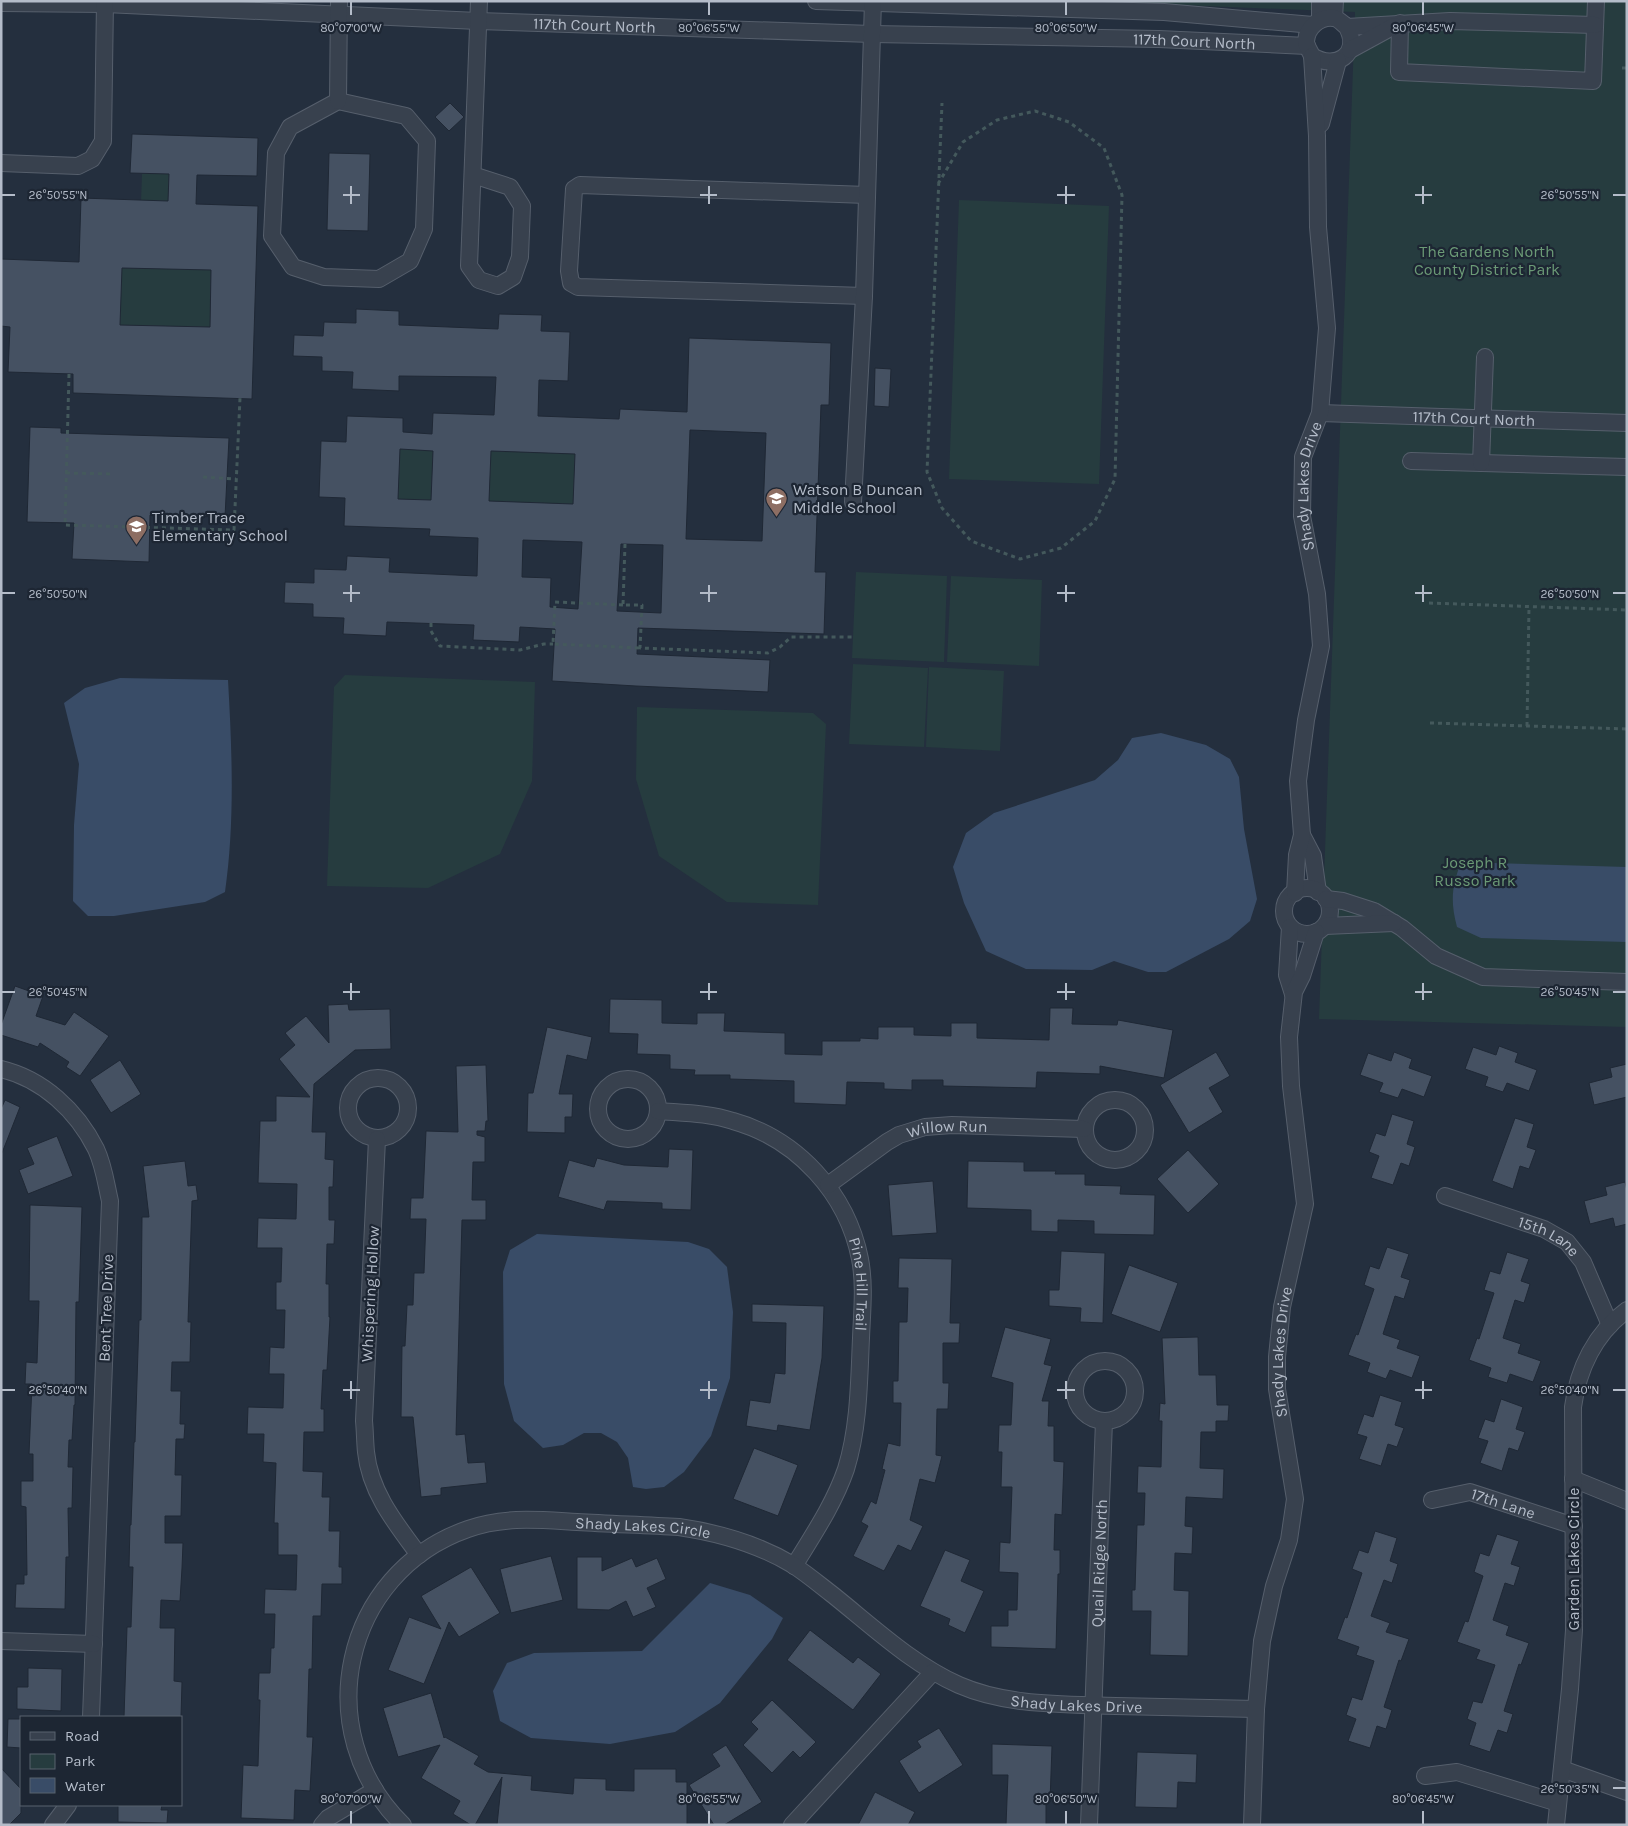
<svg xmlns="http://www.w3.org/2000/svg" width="1628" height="1826" font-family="Karla,sans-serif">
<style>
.green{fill:#263c3f}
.water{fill:#394c67}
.building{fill:#455162;stroke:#1f2835;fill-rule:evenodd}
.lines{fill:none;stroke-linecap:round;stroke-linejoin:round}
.minor-casing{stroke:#565f6c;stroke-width:18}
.path{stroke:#44595c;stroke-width:3;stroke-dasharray:4 4;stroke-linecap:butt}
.minor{stroke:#38414e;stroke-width:16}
.ticks{fill:none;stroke:#b4bcc9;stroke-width:2}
.labels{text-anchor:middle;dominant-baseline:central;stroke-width:4.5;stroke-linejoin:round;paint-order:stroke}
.street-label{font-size:16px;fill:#b4bcc9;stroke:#1d2633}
.park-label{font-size:16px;fill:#6b9a76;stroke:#1d2633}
.poi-label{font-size:16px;fill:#b4bcc9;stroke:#1d2633;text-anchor:start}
.ticks-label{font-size:12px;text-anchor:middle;fill:#b4bcc9;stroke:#1d2633;stroke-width:4.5;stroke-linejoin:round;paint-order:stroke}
</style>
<rect width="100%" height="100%" fill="#242f3e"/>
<!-- green -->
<path class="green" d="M1079,1H1627V1027L1319,1019L1355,12Z
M142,174H169L168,201H141Z
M959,200L1109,206L1099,484L949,479Z
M122,268L211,270L210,327L120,325Z
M400,449L433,451L431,500L398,499Z
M463,450L575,454L573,504L462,500L490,486V469Z
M856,572L947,576L944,662L852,658Z
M951,576L1042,580L1039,666L947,662Z
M853,664L928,668L924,747L849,744Z
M929,667L1004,671L1000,751L926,747Z
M345,675L535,682L532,781L500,854L428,888L327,886L334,687Z
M637,707L813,713L826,724L818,905L727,902L659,856L636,779Z"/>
<!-- water -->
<path class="water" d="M120,678L228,680C232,750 235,822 225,892L205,902L114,916H88L73,901L74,825L79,764L64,703L85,688Z
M1161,733L1206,745L1230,759L1239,777L1244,829L1257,899L1250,921L1229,939L1166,972H1148L1114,961L1092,970L1026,969L986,951L964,903L953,867L966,833L994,813L1095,780L1118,760L1132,738Z
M1461,862L1627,867V942L1481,938L1457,927C1450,901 1452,886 1461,862Z
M537,1234L688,1242L709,1249L727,1267L733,1312L730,1378L711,1436L684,1472L664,1487L646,1489L633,1487L628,1458L617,1442L601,1433H584L563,1445L543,1448L514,1421L504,1384L503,1272L510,1250Z
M710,1583L750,1595L783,1618L772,1639L720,1703L675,1732L610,1744L531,1738L500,1721L493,1691L507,1663L534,1653L642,1651Z"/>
<!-- building -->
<path class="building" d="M450,103L464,117L449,131L435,117Z
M132,134L258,138L257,176L197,175L196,204L258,206L252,399L73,393V374L8,372L10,327L1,326V259L79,262L81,198L168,201L169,174L130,173ZM122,268L211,270L210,327L120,325Z
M329,153L370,154L368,231L327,230Z
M356,309L399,311V325L498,329L499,314L542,315L541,331L570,332L568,381L539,380L538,416L619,419L620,409L687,412L689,338L831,343L829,405H821L815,572H826L824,634L638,628L637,654L770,660L768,692L636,686L552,681L555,629L520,627L519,642L473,640L474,625L387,622L386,636L343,634L344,618L313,617V604L284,603L285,582L314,583V569L346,570L347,556L390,558L389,572L477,576L478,538L429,536L430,529L344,526L345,498L319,497L321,441L346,442L347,416L403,418V432L432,434L433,413L494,415L496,377L399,376V391L352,389L353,372L322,371V357L293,356L294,335L323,336L324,322L356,323ZM690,430L766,433L762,541L686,539ZM400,449L433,451L431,500L398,499ZM491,451L575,454L573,504L489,501ZM523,540L582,542L578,609L550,607L551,578L522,577ZM621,544L663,545L661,613L617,611Z
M875,368L891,369L889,407L874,406Z
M30,427L61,428V433L229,438L225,517L150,515L149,562L72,559L74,523L27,522Z
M15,986L43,996L36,1016L65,1025L74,1012L109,1036L80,1076L66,1067L69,1062L40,1043L38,1047L1,1035V1025Z
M610,999L662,1000V1023L697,1024V1013H725L724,1031L785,1033V1054L822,1055V1041H860V1038L878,1039V1027H914V1035L951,1036V1023H977V1038L1049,1040L1050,1008H1073L1072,1024L1117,1025L1118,1020L1173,1030L1164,1078L1100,1066V1074L1037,1072L1036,1088L943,1086V1080H912V1090L884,1089V1083L847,1082L846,1105L794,1103V1081L730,1079V1075H694L695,1070L670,1069V1055L637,1054L638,1034L609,1033Z
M348,1004L349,1010L390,1009L391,1049L355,1050L314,1084L312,1132H326L325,1159L334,1160L333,1187H329V1220H335L334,1244H327L326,1284H329V1317H330L327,1370H323L321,1409H324V1432H304L303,1471L323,1472L322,1497H330L329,1531H340L339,1567H342V1584H322L321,1616H313L312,1669H309L307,1737H313L310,1791L295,1790L294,1820L241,1818L243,1765L258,1766L260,1700H258L259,1673H270L271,1648H274L275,1614H264L265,1589L296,1590L297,1555H278V1523H274L276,1463L263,1462L264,1434H247L248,1407L283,1408L284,1374H269L270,1347L284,1348L285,1310H276V1282H281L282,1248H257L258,1218L296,1219L297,1184L258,1183L260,1121H276V1096L310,1097L279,1059L295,1045L285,1033L306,1016L329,1043L328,1005Z
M547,1027L592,1037L587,1060L567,1055L559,1094H573L572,1117H565V1133L527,1132L528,1093H533Z
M1499,1046L1518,1053L1515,1062L1537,1070L1529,1091L1507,1083L1503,1092L1485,1086L1488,1077L1465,1069L1473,1047L1496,1055Z
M1216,1052L1230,1076L1209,1088L1223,1112L1189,1133L1160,1085Z
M1394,1052L1412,1059L1409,1068L1432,1076L1424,1097L1402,1089L1398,1098L1379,1092L1383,1083L1360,1075L1368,1053L1391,1061Z
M120,1060L141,1094L111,1113L90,1080Z
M1627,1064V1097L1594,1105L1589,1083L1612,1077L1610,1068Z
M486,1065L488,1121H486L485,1131H477V1135L485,1137V1162H473L472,1200H486V1220H462L456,1435L465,1434L468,1463L485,1462L487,1483L441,1488V1495L421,1497L413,1417H401L402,1346H405L407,1305H413L414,1273H424L426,1219H410L411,1198H423L426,1131L458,1132L456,1066Z
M5,1100L20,1107L2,1153L1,1109Z
M1392,1114L1414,1121L1407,1144L1415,1147L1409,1166L1401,1163L1393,1185L1371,1178L1379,1156L1369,1152L1376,1133L1385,1136Z
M1515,1118L1534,1124L1527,1147L1536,1150L1529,1169L1520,1166L1513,1189L1492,1181Z
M57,1136L73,1176L28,1194L19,1170L34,1164L27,1148Z
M669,1149L693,1150L691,1210L662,1209V1203L607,1201L604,1210L558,1197L569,1160L594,1167L597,1158L624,1165L668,1167Z
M1188,1150L1219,1184L1188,1213L1157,1179Z
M185,1161L188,1186L196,1185L198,1200L192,1201L188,1322H191L190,1362H172L171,1391H181L180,1424H185L184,1439H176L175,1475H182L181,1516H165V1543H183L182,1568L180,1601L161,1600L160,1628H175L174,1681L182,1682L181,1717H124L127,1627H131L133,1567H129L130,1525H131L134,1442H135L139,1320H141L142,1217H149L143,1166Z
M968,1161L1024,1162V1171H1056L1055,1174H1085V1185L1121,1186L1120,1194L1155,1195L1154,1235L1094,1234V1221L1058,1220V1232L1031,1231V1210L967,1208Z
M933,1181L937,1233L892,1236L888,1185Z
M1625,1182L1627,1191V1224L1615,1227L1613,1218L1590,1224L1584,1201L1607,1195L1605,1187Z
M30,1205L82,1207L79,1302H76L75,1405H74L72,1440H69L68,1467H73L72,1508H68L69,1557H66L65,1609L15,1608L16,1584H24V1575H27L26,1507L21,1506V1481H33V1454H29L32,1384H25L26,1362L37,1363L39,1301H29Z
M1387,1247L1409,1254L1401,1277L1410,1280L1404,1299L1395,1296L1383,1334L1400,1340L1397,1348L1420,1356L1412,1378L1390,1370L1386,1379L1367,1372L1370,1363L1348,1355L1356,1334L1358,1335L1374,1289L1364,1285L1370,1266L1379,1269Z
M1061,1251L1105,1253L1103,1323L1080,1322L1081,1308L1049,1306V1290H1059Z
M1507,1252L1529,1259L1521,1281L1530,1284L1524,1303L1515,1300L1503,1338L1521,1344L1518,1353L1541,1361L1533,1382L1510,1374L1507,1383L1488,1377L1491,1368L1469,1360L1477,1338L1479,1339L1494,1293L1484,1290L1490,1271L1500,1274Z
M899,1258L952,1259L950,1323H960L959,1343H943V1383H949L948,1409H937L936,1455L942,1456L935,1483L920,1479L910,1520L923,1526L911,1551L898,1545L884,1571L853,1556L868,1526L861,1522L871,1501L876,1504L885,1470L882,1469L888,1443L900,1446L901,1403H893V1381H898L899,1322H907L908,1288H898Z
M1129,1265L1178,1283L1160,1332L1111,1314Z
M752,1304L824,1306L822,1358L810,1430L778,1425L777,1431L746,1426L750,1400L770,1403L775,1373L785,1374L786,1323L752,1322Z
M1005,1327L1051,1339L1044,1364L1052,1366L1042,1401H1049L1048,1426H1054V1461L1064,1462L1062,1515L1055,1514L1054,1550H1060V1574H1058L1056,1649L991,1647V1626H1008V1610H1017L1018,1573L999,1572L1000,1542L1010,1543L1012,1487H1001L1002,1452H998L999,1425H1011L1013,1383L991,1377Z
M1198,1337L1199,1375H1216L1217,1405H1229L1228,1421H1216V1432H1201L1200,1468L1224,1469L1223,1499L1186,1497L1185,1526L1193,1527L1192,1554L1175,1553L1174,1590L1189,1591L1188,1656L1150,1655L1151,1611H1132V1590H1135L1137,1525H1144L1145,1493H1137L1138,1466L1161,1467L1162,1421H1159L1160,1403L1165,1404L1162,1338Z
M1380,1395L1402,1402L1395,1425L1404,1428L1397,1447L1388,1444L1381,1466L1359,1459L1367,1437L1357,1434L1364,1414L1373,1417Z
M1501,1399L1523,1407L1516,1429L1525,1432L1518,1451L1509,1448L1502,1471L1480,1463L1488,1441L1478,1438L1485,1419L1494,1422Z
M754,1448L798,1465L778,1516L733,1499Z
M1375,1531L1397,1538L1390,1561L1398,1564L1392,1583L1384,1580L1371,1616L1390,1623L1386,1632L1409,1639L1401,1661L1399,1660L1384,1707L1392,1710L1386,1729L1377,1726L1370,1748L1348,1741L1356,1719L1346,1715L1352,1697L1362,1700L1374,1661L1356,1655L1359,1647L1337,1639L1345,1617L1347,1618L1362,1573L1352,1569L1359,1550L1368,1553Z
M1497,1534L1519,1541L1511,1564L1520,1567L1514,1586L1505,1583L1493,1620L1509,1626L1506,1635L1529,1643L1521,1665L1519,1664L1504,1711L1513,1714L1507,1733L1498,1730L1490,1752L1469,1745L1476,1723L1467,1719L1473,1701L1482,1703L1495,1665L1476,1659L1480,1650L1457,1642L1465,1621L1468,1622L1483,1576L1474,1572L1480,1553L1489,1556Z
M945,1550L970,1560L961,1581L984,1591L965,1633L948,1625L950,1619L920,1606Z
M551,1556L563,1600L511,1613L500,1569Z
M577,1557H602V1571L632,1558L636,1567L657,1558L666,1579L647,1588L656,1607L633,1617L626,1601L609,1610L577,1609Z
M471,1567L500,1613L459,1637L449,1622L424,1684L388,1670L409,1617L441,1629L421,1596Z
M810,1630L853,1663L858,1657L881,1674L853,1710L787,1660Z
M28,1668L62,1669L61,1711L17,1709V1687H28Z
M431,1693L444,1738L445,1737L479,1756L474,1764L488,1772L532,1776L531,1790L573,1794L574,1778L606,1779V1790L634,1791V1769H676V1782H687V1825H497L502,1777L475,1825H471L453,1814L460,1801L421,1778L440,1745L398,1757L383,1708Z
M772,1700L816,1742L800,1758L793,1751L772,1773L743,1745L758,1729L751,1722Z
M8,1719H21V1748L7,1747Z
M939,1728L963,1765L919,1793L899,1761L921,1747L917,1741Z
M992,1744L1052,1746L1050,1802H1046V1825H1006L1008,1775H992Z
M726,1745L762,1802L724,1825H714L689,1785L720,1766L712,1754Z
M1137,1752L1197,1754L1196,1783L1178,1782L1177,1808L1135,1807Z
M1,1768L21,1789V1813L9,1825H1Z
M875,1792L915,1812L908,1825H858Z
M118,1805H162L161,1810H168L167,1823L118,1822Z"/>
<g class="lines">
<defs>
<g id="minor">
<path d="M816,1L1164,12L1313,25"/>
<path id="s1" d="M1,3L105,4L478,21L872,34L1159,39L1307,46"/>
<path d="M1334,18L1335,1"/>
<path d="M1320,20V1"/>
<path d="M1400,23L1399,72L1593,81L1596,1"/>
<path d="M1347,27C1361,54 1336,71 1312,56C1310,51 1306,46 1306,41C1307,27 1320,16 1334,18C1339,19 1343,24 1347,27L1450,21L1595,25"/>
<path d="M1350,50L1394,26"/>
<path d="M338,101L406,116L427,141L424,229L410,261L379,279L324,277L293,267L272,236L276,153L290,127Z"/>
<path d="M338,101L339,1"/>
<path d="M1321,124L1338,61"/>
<path d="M1,163L78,166L92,159L103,141L105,1"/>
<path d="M473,175L510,187L522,206L520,257L513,277L498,286L479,280L469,266L479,1"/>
<path d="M864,296L578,287L571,283L569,271L574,189L580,185L867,195"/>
<path id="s2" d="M1320,413L1627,423"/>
<path d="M1411,461L1627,467"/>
<path d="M1481,463L1485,357"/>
<path d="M853,502L864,296L873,1"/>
<path d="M1302,835L1313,856L1318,892"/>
<circle cx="1307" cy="911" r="23"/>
<path id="s3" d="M1295,893L1297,855L1302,835L1298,781L1306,720L1321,646L1317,594L1302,516L1303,457L1320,413L1327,328L1318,227L1317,136L1312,56"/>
<path d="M1326,899L1343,901L1374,911L1402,928L1436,956L1483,977L1627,982"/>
<path d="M1325,926L1394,923"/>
<path d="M1290,927L1287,975L1293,994"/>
<path d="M1,1069C43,1079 77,1111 96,1149C104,1166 106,1184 110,1201L91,1717"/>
<circle cx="378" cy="1108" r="30"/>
<circle cx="628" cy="1109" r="30"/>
<circle cx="1115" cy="1130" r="30"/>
<path id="s4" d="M658,1111C683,1113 709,1113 733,1121C797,1139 847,1193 860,1259C865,1285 862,1312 861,1338C859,1382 859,1427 846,1469C834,1504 813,1535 794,1566"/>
<path d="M377,1139L364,1421C365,1431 365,1442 366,1452C370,1492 396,1524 419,1555"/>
<path id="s5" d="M828,1185L887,1142L899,1135L925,1127L952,1125L1084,1129"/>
<path id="s6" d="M1445,1196L1544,1229L1567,1242L1583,1262L1610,1325"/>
<circle cx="1105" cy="1391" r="30"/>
<path d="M1573,1479L1627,1501"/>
<path id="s7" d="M1432,1500L1470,1492L1574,1526"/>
<path d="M1,1641L94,1644"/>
<path d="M1562,1769L1627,1792"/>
<path d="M1425,1776L1457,1772L1558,1803"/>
<path d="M53,1825L68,1805"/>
<path d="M322,1825L328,1818L375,1790"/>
<path id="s8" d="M403,1825C308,1732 342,1573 468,1529C504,1516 540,1520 577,1522C611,1524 645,1525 679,1527C720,1533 758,1544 793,1565C807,1574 820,1585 833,1595C873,1627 912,1664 959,1685C1007,1706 1064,1704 1116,1706C1163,1707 1210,1708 1256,1709"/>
<path d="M792,1825L933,1672"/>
<path id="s9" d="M1089,1825L1104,1421"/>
<path id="s10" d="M1252,1825L1256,1709L1262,1641L1274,1586L1289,1540L1295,1499L1277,1389V1357L1282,1307L1305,1204L1291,1086L1289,1037L1294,992L1302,976L1316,932"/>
<path d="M1556,1825L1570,1689L1574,1630L1573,1407C1578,1369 1595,1333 1627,1310"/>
</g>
</defs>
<!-- minor casing -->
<use href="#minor" class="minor-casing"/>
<!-- path -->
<path class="path" d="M1622,68H1627
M938,184L963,142L997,120L1035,111L1069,122L1104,148L1122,195L1115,479L1095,521L1061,548L1020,559L971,541L942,508L927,472L942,103
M69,374L65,525L234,530L240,398
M66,473L114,474
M203,477L236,479
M625,544L623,605H642L640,648L768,653L780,647L791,637H853
M1429,603L1627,610
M623,605L555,602L553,644L640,648
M431,623V631L440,646L520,650L544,644H553
M1430,723L1627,729
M1527,726L1529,607"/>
<!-- minor -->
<use href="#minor" class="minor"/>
</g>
<!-- ticks -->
<path class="ticks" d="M351,2V15M709,2V15M1066,2V15M1423,2V15M351,186V204M709,186V204M1066,186V204M1423,186V204M2,195H15M343,195H360M700,195H717M1057,195H1075M1415,195H1432M1613,195H1626M351,585V602M709,585V602M1066,585V602M1423,585V602M2,593H15M343,593H360M700,593H717M1057,593H1075M1415,593H1432M1613,593H1626M351,983V1000M709,983V1000M1066,983V1000M1423,983V1000M2,992H15M343,992H360M700,992H717M1057,992H1075M1415,992H1432M1613,992H1626M351,1381V1399M709,1381V1399M1066,1381V1399M1423,1381V1399M2,1390H15M343,1390H360M700,1390H717M1057,1390H1075M1415,1390H1432M1613,1390H1626M1613,1788H1626M351,1811V1824M709,1811V1824M1066,1811V1824M1423,1811V1824"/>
<!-- icons -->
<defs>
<symbol id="school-pin" viewBox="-11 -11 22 30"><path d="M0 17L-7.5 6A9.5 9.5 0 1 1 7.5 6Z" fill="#8d6e63" stroke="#1d2633"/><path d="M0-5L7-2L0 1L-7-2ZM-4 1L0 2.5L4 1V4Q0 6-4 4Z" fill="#fff"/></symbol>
</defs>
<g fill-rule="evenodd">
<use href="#school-pin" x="764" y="486" width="25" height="34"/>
<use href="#school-pin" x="124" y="514" width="25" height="34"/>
</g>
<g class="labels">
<!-- street labels -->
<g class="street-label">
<text stroke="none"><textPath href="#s1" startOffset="594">117th Court North</textPath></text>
<text stroke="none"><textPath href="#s1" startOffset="1194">117th Court North</textPath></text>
<text stroke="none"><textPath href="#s2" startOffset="154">117th Court North</textPath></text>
<text stroke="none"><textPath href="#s3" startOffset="412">Shady Lakes Drive</textPath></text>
<text stroke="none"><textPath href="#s5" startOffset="136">Willow Run</textPath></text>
<text stroke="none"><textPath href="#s6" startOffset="112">15th Lane</textPath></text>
<text stroke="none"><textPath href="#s4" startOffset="298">Pine Hill Trail</textPath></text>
<text transform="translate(370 1294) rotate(-87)">Whispering Hollow</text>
<text transform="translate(106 1308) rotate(-88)">Bent Tree Drive</text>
<text stroke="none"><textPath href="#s10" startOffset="479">Shady Lakes Drive</textPath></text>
<text stroke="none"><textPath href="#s7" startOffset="74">17th Lane</textPath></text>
<text stroke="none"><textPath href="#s8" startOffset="539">Shady Lakes Circle</textPath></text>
<text transform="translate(1573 1559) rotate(-90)">Garden Lakes Circle</text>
<text stroke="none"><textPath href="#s9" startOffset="262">Quail Ridge North</textPath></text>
<text stroke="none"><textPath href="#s8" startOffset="1021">Shady Lakes Drive</textPath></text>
</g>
<!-- park labels -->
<g class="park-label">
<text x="1487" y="251">The Gardens North<tspan x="1487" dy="18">County District Park</tspan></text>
<text x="1475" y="862">Joseph R<tspan x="1475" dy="18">Russo Park</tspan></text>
</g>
<!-- poi labels -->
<g class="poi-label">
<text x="793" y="489">Watson B Duncan<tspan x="793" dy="18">Middle School</tspan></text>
<text x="152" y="517">Timber Trace<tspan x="152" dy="18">Elementary School</tspan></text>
</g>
</g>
<g class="ticks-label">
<text x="351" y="32">80°07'00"W</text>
<text x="709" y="32">80°06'55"W</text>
<text x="1066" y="32">80°06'50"W</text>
<text x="1423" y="32">80°06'45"W</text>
<text x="58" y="199">26°50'55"N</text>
<text x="1570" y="199">26°50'55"N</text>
<text x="58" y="598">26°50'50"N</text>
<text x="1570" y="598">26°50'50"N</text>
<text x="58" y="996">26°50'45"N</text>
<text x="1570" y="996">26°50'45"N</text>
<text x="58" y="1394">26°50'40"N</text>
<text x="1570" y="1394">26°50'40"N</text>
<text x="1570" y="1793">26°50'35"N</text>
<text x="351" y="1803">80°07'00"W</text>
<text x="709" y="1803">80°06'55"W</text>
<text x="1066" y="1803">80°06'50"W</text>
<text x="1423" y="1803">80°06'45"W</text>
</g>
<!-- border -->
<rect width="1628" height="1826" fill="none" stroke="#b4bcc9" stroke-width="5"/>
<!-- legend -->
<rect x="20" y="1716" width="162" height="90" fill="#1d2633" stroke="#59626f"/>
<rect x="30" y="1732" width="25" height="8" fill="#38414e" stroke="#59626f"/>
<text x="65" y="1741" font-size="15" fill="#b4bcc9">Road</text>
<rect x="30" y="1754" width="25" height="15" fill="#263c3f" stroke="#59626f"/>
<text x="65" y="1766" font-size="15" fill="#b4bcc9">Park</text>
<rect x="30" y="1778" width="25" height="15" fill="#394c67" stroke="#59626f"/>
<text x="65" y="1791" font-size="15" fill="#b4bcc9">Water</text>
</svg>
